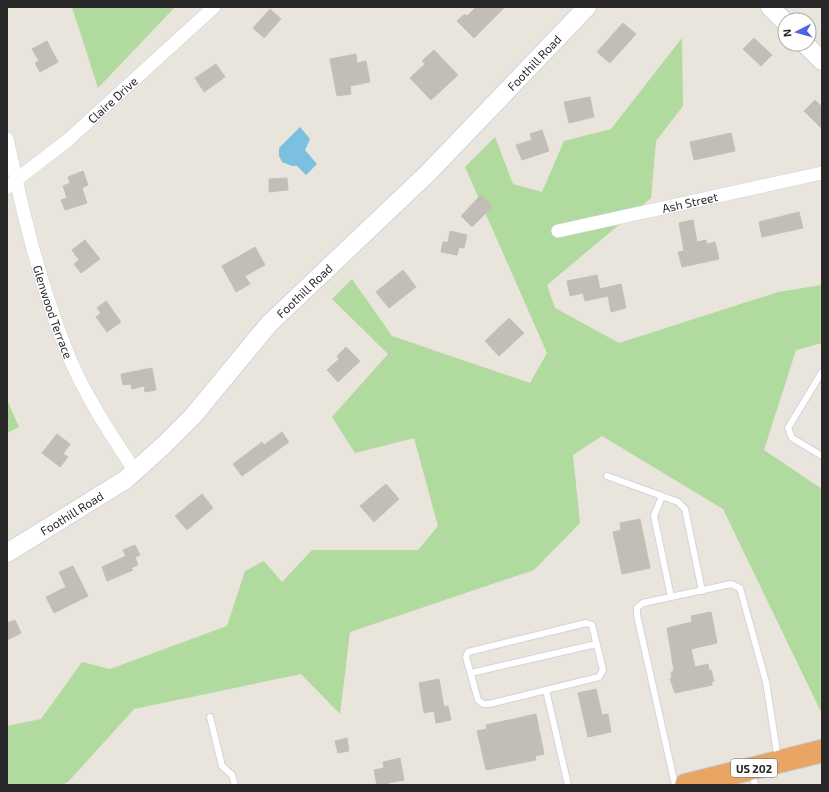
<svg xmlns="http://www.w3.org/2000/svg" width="829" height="792" font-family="'Exo 2',sans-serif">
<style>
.green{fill:#b0da9e}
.water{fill:#7bc0df}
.building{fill:#c2beb7;stroke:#c4c0b6}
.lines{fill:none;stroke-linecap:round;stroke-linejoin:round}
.lane-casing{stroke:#d1d3e0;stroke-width:8}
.street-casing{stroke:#d1d3e0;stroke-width:14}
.secondary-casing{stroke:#d1d3e0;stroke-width:20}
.highway-casing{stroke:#c3c3c3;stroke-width:24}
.lane{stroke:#fff;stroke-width:6}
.street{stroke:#fff;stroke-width:13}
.secondary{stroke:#fff;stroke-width:18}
.highway{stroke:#eaa565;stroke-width:22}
.labels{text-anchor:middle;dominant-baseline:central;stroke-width:4;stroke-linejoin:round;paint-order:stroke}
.shield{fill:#fff;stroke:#686868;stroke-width:1}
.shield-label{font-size:11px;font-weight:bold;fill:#282828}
.street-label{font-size:12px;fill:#282828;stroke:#fff}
</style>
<rect width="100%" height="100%" fill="#e9e4dc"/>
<!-- green -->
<path class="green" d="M72,7H175L98,88Z
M682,38L683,106L656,141L651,198L547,285L555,308L619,343L778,292L822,285V343L796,350L764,450L822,489V714L723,509L602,436L573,455L580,523L534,570L350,632L340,714L301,674L134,709L68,782L62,785H7V726L41,719L82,662L110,669L227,626L245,571L264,561L282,582L312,550H418L438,526L414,438L355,453L332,417L388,354L332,299L352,279L392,336L530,383L547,353L465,167L495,137L513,184L542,192L564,141L611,129Z
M7,400L19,427L7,433Z"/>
<!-- water -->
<path class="water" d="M300,127L310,139L305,150L317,164L306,175L297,166H292L282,162L279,156V148Z"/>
<!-- building -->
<path class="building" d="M476,7H505L474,38L457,21L465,14L467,16Z
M270,9L281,19L264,38L253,28Z
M623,23L636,34L610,63L597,52Z
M754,38L772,55L761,66L743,49Z
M47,41L58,62L40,72L35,63L39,61L32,49Z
M434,50L458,75L431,100L410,78L425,64L422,61Z
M356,54L357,63L366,61L370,82L350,86L351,94L337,96L330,59Z
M216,64L225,77L204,92L195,78Z
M590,97L594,117L569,123L564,102Z
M815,100L822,107V129L804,111Z
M542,130L549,151L522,160L516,145L532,140L530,134Z
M731,133L735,151L694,160L690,142Z
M83,171L88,185L82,188L87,203L65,210L61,200L67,198L63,186L70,183L68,177Z
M287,178L288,190L269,192V179Z
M481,195L492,207L472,227L461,216Z
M799,212L803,228L762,237L759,222Z
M693,220L697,242L706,240L707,244L715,242L719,259L682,267L678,252L684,251L679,223Z
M450,231L467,235L464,248L459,247L457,255L441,252L443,242H448Z
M85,240L100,259L81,273L74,264L79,260L72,250Z
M255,247L265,265L245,276L250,284L236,292L222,266Z
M403,270L416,287L389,308L376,292Z
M597,275L600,289L621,284L626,308L611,312L608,296L585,301L583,293L570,296L567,281Z
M106,301L121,322L107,332L96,317L101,313L97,308Z
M509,318L524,333L499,356L485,341Z
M346,347L360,361L338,382L327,370L339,359L337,356Z
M152,368L156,390L145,392L144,386L132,389L131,384L123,385L121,374Z
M282,432L289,442L242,476L233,464L262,442L264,445Z
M57,434L70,444L63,454L68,457L60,467L42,453Z
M386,484L399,499L374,522L360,506Z
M202,494L213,508L187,530L175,516Z
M640,519L650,568L622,574L613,532L621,530L620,523Z
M135,545L140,555L135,557L138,565L131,568L133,570L107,581L102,567L126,556L123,550Z
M73,566L88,596L54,613L46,597L66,587L59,572Z
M711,612L717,643L691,649L695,667L708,664L709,670H711L714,681H712V685L675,693L670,679L672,678L671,672L674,671L667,628L692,622L691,616Z
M15,620L21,633L7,640V623Z
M439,679L444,707L448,706L451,720L436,723L434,711L424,713L419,683Z
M596,689L602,715L608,714L611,732L588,737L578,693Z
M536,714L544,754L535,756L536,760L486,770L477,731L487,729L486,725Z
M347,738L349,751L338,753L335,741Z
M400,758L404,780L388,783V785H377L374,770L384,768L383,762Z"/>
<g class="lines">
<defs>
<path id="lane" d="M822,372L788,428L792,438L822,456
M607,476L662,496
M671,597L654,516L662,496L678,502L685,509L702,591
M586,623L592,625L603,670L599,677L489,704H483L478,700L466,657L468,652Z
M471,673L596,644
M546,690L568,785
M210,717L222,766L232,775L235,785
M752,773L755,785
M675,785L637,615V608L643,603L731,584L740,588L766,682L778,759"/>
<g id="street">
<path id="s1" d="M7,139C22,208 38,278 64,344C80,388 109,432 135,471"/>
<path id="s2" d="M7,187L68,140L214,7"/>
<path id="s3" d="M558,231L822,173"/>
</g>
<g id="secondary">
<path d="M770,7L785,22"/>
<path d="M805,44L822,61"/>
<path id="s4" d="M7,553L125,480L164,445L193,416L269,324L428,173L587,7"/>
</g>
<path id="highway" d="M686,785L822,751"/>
</defs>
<!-- lane casing -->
<use href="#lane" class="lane-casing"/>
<!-- street casing -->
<use href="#street" class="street-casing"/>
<!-- secondary casing -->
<use href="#secondary" class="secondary-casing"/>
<!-- highway casing -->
<use href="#highway" class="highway-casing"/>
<!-- lane -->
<use href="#lane" class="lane"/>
<!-- street -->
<use href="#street" class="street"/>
<!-- secondary -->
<use href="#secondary" class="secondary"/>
<!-- highway -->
<use href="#highway" class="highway"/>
</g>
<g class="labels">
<!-- shield labels -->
<rect class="shield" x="731" y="759" width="46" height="18" rx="3"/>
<g class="shield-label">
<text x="754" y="768">US 202</text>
</g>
<!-- street labels -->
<g class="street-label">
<text stroke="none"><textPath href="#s4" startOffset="724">Foothill Road</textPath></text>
<text stroke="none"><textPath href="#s2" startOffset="137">Claire Drive</textPath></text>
<text stroke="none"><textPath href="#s3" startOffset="135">Ash Street</textPath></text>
<text stroke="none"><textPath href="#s4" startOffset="400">Foothill Road</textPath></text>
<text stroke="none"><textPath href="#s1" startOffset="179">Glenwood Terrace</textPath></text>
<text stroke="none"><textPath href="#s4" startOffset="76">Foothill Road</textPath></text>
</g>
</g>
<!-- border -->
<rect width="829" height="792" fill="none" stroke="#282828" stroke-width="16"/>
<!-- north arrow -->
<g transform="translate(797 32) rotate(264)"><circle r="19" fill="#ffffff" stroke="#a9a9a9"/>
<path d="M0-3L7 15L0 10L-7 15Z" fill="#4e63e4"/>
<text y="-6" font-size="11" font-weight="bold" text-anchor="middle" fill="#282828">N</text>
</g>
</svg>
